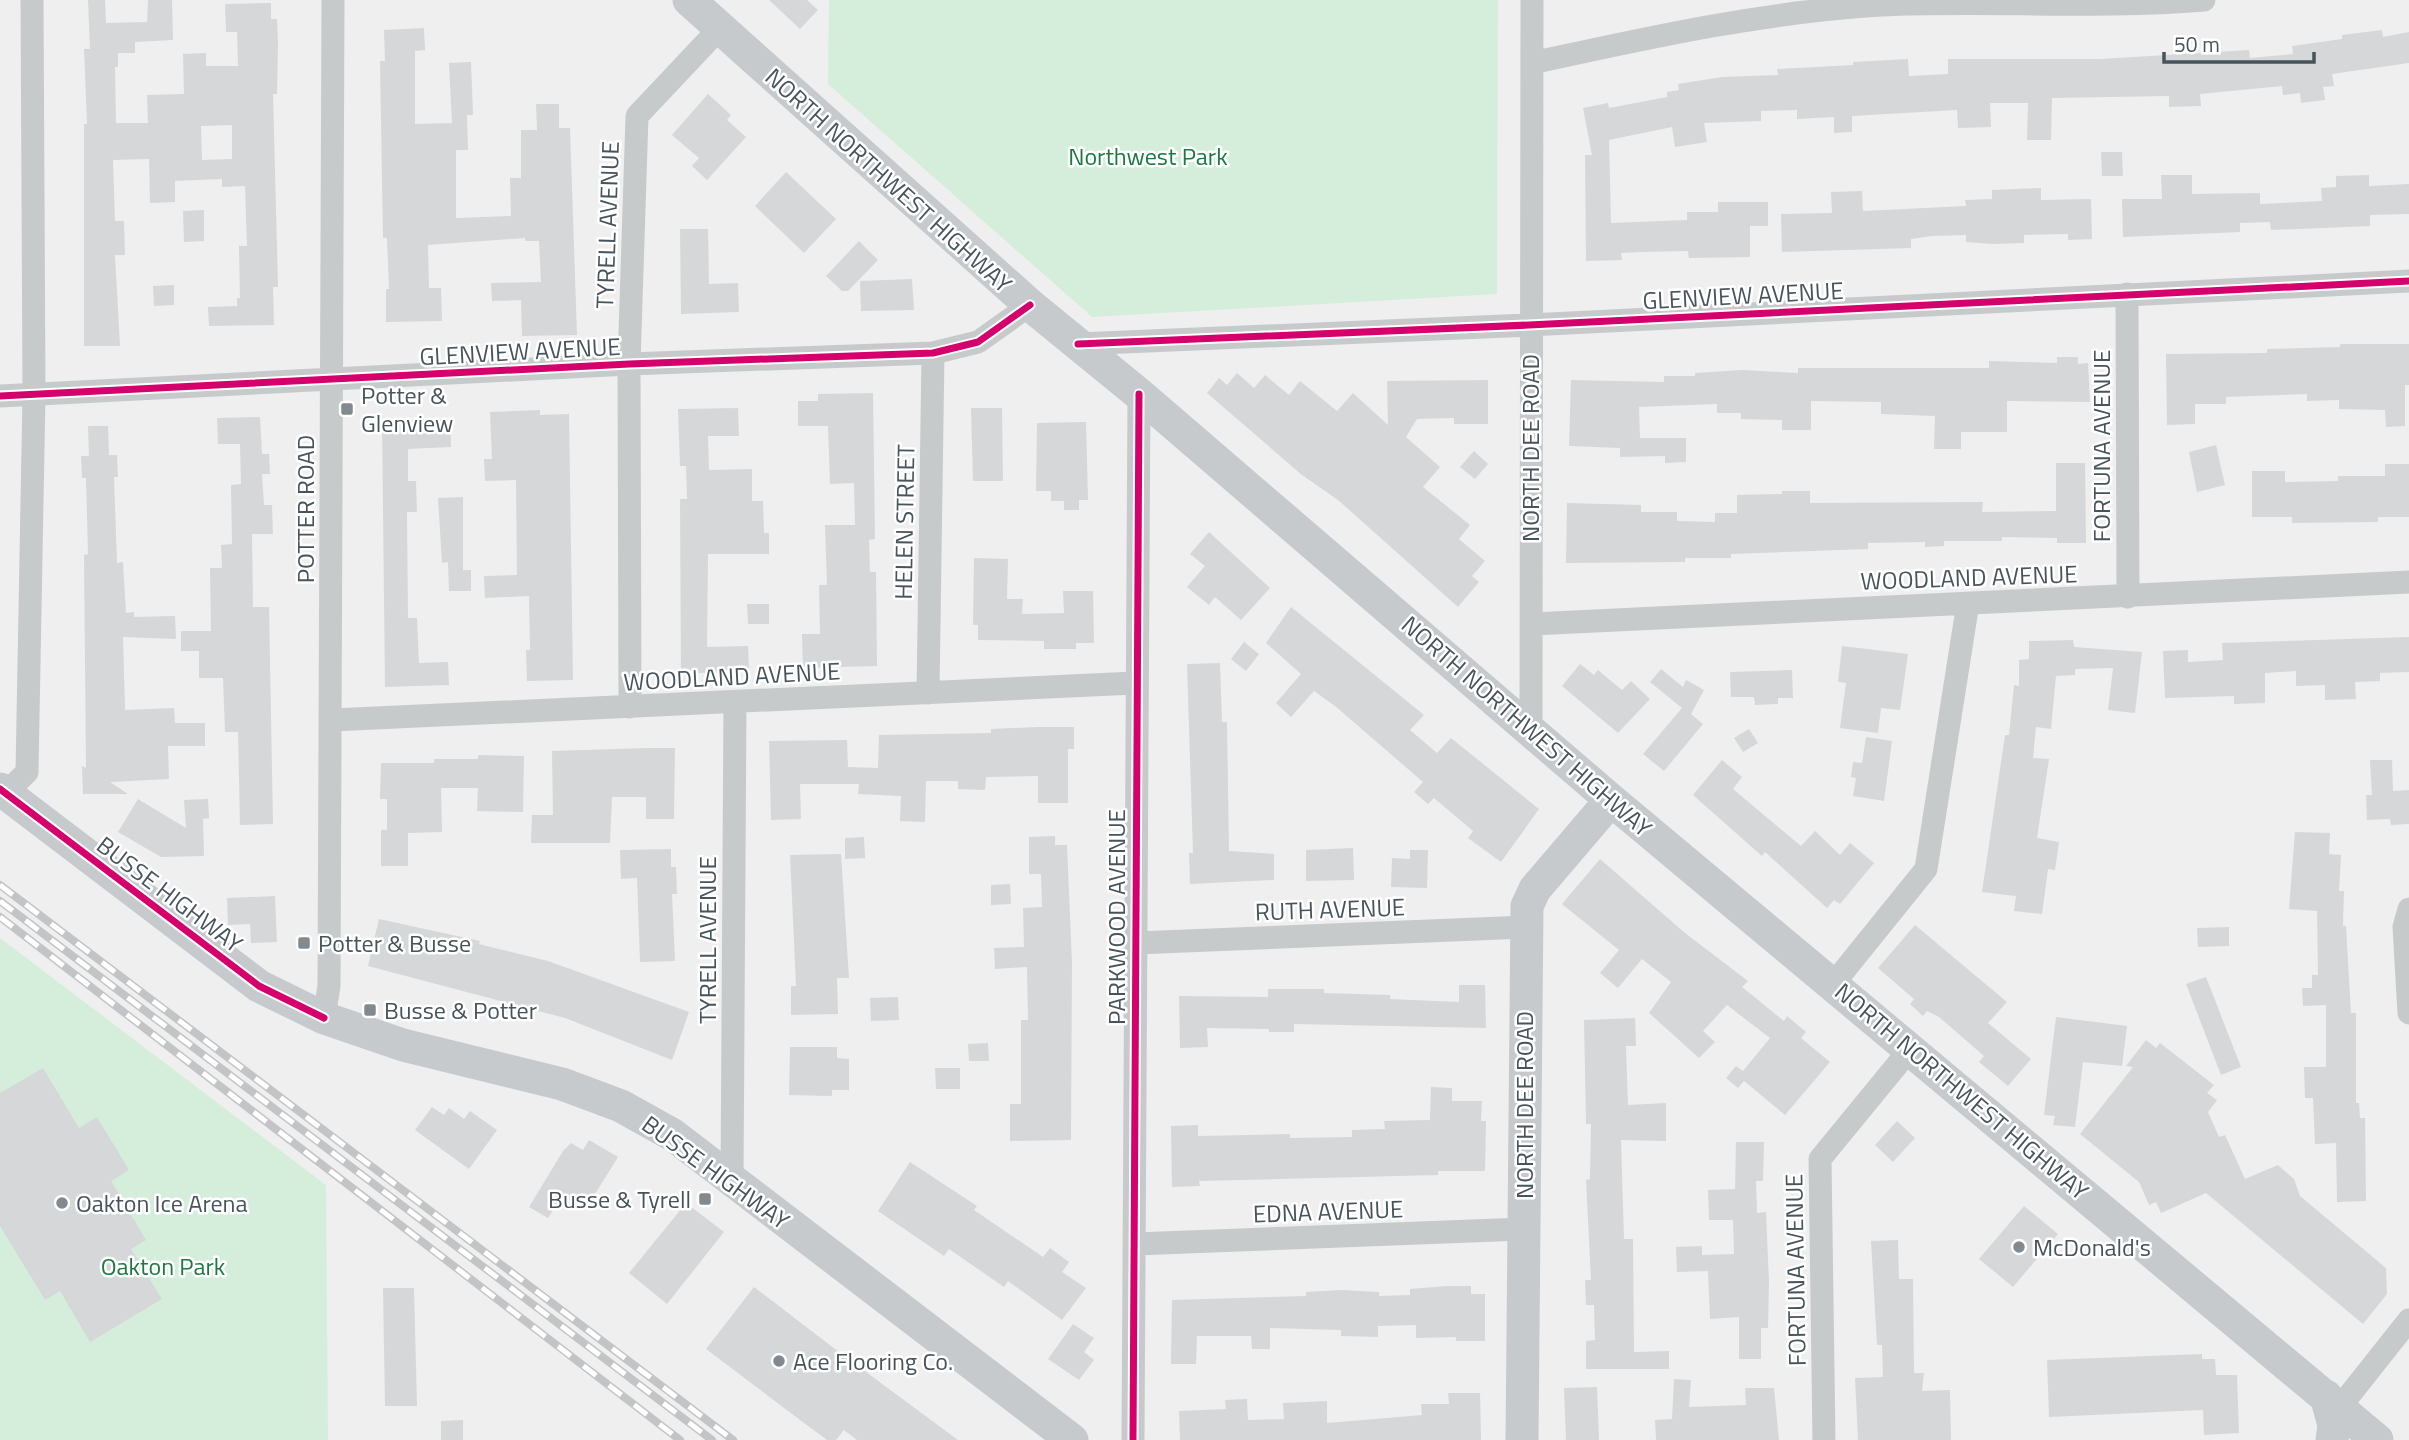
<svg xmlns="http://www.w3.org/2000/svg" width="2409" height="1440" font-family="'Titillium Web',sans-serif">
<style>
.green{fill:#d4eedb}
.building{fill:#d6d7d8;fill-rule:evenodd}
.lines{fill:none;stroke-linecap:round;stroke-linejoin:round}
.street{stroke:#c7cacb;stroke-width:23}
.secondary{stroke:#c7cacd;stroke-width:33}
.rail-casing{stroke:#c3c4c6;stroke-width:8}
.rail{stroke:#fff;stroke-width:5;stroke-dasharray:16;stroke-linecap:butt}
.cycleway-casing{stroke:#fff;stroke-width:11}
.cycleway{stroke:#d6006c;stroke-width:7}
.poi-dot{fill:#828a8f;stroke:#fff;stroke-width:2.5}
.labels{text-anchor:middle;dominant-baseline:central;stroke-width:5;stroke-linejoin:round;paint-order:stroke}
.park-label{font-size:24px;fill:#1a7a40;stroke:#fff}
.street-label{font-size:24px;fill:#47545b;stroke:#fff}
.poi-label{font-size:24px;fill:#47545b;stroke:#fff;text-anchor:start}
</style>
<rect width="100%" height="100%" fill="#f0efef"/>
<!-- green -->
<path class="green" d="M829,0H1498L1497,294L1092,317L828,84Z
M0,938L326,1185L328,1440H0Z"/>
<!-- building -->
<path class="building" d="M88,0H105L106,23L147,22L148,0H172L173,40L135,42V53H118V67H115L116,123H148L147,95L184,94L183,54L206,53V66H238L237,32H226L225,4L271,3V19H277L278,44L277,94H273L278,287H273L274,325L209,326L208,307L237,306V298H240L239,246H247L245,186L222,187V179L175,181V202L150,203L149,159L113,160L115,221H124L125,255H115L120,346H84V124H87L84,49H90ZM232,125V159L202,160L201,126Z
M769,0H807L818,10L800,29Z
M424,28L425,50L415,51V124L452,123L449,63L471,62L473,115H467L468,150H456V218L511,216L510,178H521V130H537L536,104H559V128H570L577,335L522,336L521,300L492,301L491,283L541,282L539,241H525V238L428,245L429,288H441L442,321L386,322V289H389L387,238H383L380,61H385L384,30Z
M2382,30L2383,37L2409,32V63L2332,74L2334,86L2323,87L2325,100L2301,103L2300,93L2283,95L2282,86L2200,94L2201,106L2169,107V96L2052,98L2051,140H2027L2028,103H1990L1991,127L1958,128L1957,110L1852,116V132L1834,133V117L1797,119V110L1761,111V121L1704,123L1707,142L1675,147L1672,127L1609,140L1611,223L1687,220V212H1718V202H1768V226H1750V257L1689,258L1688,251L1641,252L1621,253L1622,260L1586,261L1585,155H1592L1583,108L1608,103L1609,108L1667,97V92L1679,90L1678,84L1722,77L1778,75L1777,69L1853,65V62L1908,59L1909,76L1948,74V59H2100L2249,50L2250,58L2293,54L2292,46L2342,39V35Z
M708,94L731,115L727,120L746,137L707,180L692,166L699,158L672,135Z
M2101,152H2122L2123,176H2102Z
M786,172L836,219L804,253L755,206Z
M2161,175H2192V194L2260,193V204L2322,201L2321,188L2336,187V176L2369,175V186L2409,184V214L2370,215V226L2271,230L2270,222L2240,223V232L2123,237L2122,199H2162Z
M2041,188V200L2091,199L2092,239L2068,240V234L2024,235V243L1993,244L1966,242V235L1932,236L1911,239V248L1782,252L1781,214L1832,213L1831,192L1862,191L1863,211L1966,206L1965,200L1992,199V190Z
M204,210V241L184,242L183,211Z
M680,229H708L709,284L738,283L739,312L681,314Z
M859,241L878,260L848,291H842L826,276Z
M912,279L914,310L861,311L860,281Z
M174,285V305L154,306L153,286Z
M2340,344H2409V385H2405V426L2386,427L2385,410L2339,409V400L2307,401V394L2226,397V404H2195V424L2167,425L2166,354L2267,353V349L2340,347Z
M2057,357H2078V364L2088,363L2090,402L2007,401V432H1961V449H1934L1935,416L1881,414V402L1811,401V430H1782V420L1741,419V413H1717V404L1639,407L1640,438H1686V462L1665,463V456L1620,457V448L1569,446L1571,380L1664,382V376H1695V373L1742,370L1798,373V368H1989V361L2057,363Z
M1237,373L1254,388L1265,375L1289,395L1300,381L1337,411L1353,393L1388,425L1387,381L1488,380V424H1454V418L1417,419L1406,437L1440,467L1423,487L1470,525L1459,539L1485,561L1472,576L1479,582L1458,607L1338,500L1302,475L1207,393L1219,378L1227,385Z
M873,393L875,539L869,540L870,572H876L877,666L803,668L802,634H820L819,585H827L825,525H855L854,483L830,484L828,426H798V401H818V394Z
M738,408L739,436H708L709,470L752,469V501H763L764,533H769V554H708L707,647L748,646L749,668L681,675L680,499H687L686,466H680L678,409Z
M971,408H1002L1003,481H973Z
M540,410V415L569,414L573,680L527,681L526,650H530L529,596L485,598L484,576L517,575L516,480L485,481L484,459H492L490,412Z
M260,417L262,454H269L270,474H262L264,505H272L273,534H252L253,607H269L273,824L240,825L238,732H225L223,678H199V651H181V631H211L210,568H222L221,545L232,544L231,485L241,484L240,444H218L217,418Z
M450,419L451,447L408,449V481H416L417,512H407L408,618H417L419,663L448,662L449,685L385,687L382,421Z
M1086,422L1088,500H1079V510H1064V501H1051V491H1036L1037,423Z
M88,426H108L109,455H117L118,477H114L117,563L123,562L126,613L134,612V617L175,616L176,639L123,637L125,710L174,708L175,723H205V746H168L169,779L110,782L128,794H83L82,766L86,768L84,555L88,554L86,478H82L81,456H89Z
M2216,445L2225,485L2197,492L2189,452Z
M1474,451L1488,464L1475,479L1460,467Z
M2056,463H2085L2086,543H2057V538L2002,537V541H1944V546L1925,547V542L1868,543V549L1731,554V558H1685V562L1566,563L1567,503L1641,505V512H1677V521L1715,522V513H1737V495L1782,494V491H1810V503L1983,502L1982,512L2056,511Z
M2385,464H2409V517H2378V522L2292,523V517H2252V471H2285V482L2338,481V476H2385Z
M463,497V570H471V591H449L448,562L442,563L438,498Z
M1209,532L1270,588L1241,620L1215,597L1209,605L1187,587L1205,566L1190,554Z
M974,558L1008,559L1007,599H1023L1022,614L1064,613L1063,591H1093L1094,643H1076V649H1044V641L978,640V625H973Z
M747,604H769V624H748Z
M1291,607L1424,715L1410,730L1437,753L1451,738L1539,809L1501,862L1468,838L1473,831L1434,798L1428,804L1414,792L1423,782L1335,706L1314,691L1291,717L1276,703L1301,674L1266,643Z
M2409,637V672L2380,673V681L2355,682L2356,699L2325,700V685L2296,686V671L2265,673V703L2234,704V696L2165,698L2163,651L2188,650V662L2223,660L2222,643Z
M2073,640L2074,647L2142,652L2135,713L2108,710L2113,668L2075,669V675L2056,676L2051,729L2036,727L2033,758L2049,759L2037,838L2059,842L2055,870L2048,869L2042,914L2014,911L2016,896L1982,892L2005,735H2009L2014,685L2019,686V660L2029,659V641Z
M1244,642L1259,654L1246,671L1231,659Z
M1842,646L1908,654L1900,710L1881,708L1878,733L1840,728L1846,683L1838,682Z
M1220,663L1222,722H1227L1229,851L1274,854V880L1190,884L1189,853H1193L1187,664Z
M1580,664L1594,675L1598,670L1622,690L1631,681L1650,699L1618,733L1562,686Z
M1661,669L1683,687L1686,680L1704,690L1691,714L1703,724L1664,771L1643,754L1682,708L1650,682Z
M1792,670L1793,698H1778V704L1755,705L1754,697H1731L1730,672Z
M1038,727H1074V749H1068V803H1038V776L986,777L985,790L958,789V781H926L925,822L900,821L901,796L858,794L859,784H800L801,819L771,820L769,741L847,740L848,767L878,768L879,735L991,733V729Z
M1749,729L1758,743L1743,752L1734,738Z
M1866,737L1892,741L1884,801L1853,796L1856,778L1851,777L1853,762L1862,763Z
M647,748H675L674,819H646V797H612L610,843H531L532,815H553L552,751Z
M478,755L524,756L523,812L477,811L478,788H441L442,832L408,833V866H381V830H387V799H380L381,763H434V759H478Z
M1722,760L1742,777L1733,789L1801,846L1815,831L1840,855L1850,843L1874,863L1840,904L1834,900L1827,908L1765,852L1762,856L1693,795Z
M2370,760H2392L2393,791L2409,790V824L2391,825L2390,819L2367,820L2366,795H2372Z
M138,799L186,828L184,800L208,799L209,818L203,819L204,856L161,857L118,832Z
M2295,832L2330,833L2329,854L2341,855L2339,891H2344L2343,926H2346L2351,1013H2356V1103H2359L2360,1118H2365L2366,1201L2337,1202L2336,1143L2315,1144L2313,1098H2305L2304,1067H2326V1005L2303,1006L2302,988H2312V975H2318L2317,911L2289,909Z
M1055,836V845H1067L1072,963L1071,1140L1010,1141V1104H1021V1020H1028L1027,967L995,969L994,948L1024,947L1023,908L1042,907L1041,874H1029V837Z
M864,837L865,858L845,859V838Z
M1353,848L1354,880L1306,881V850Z
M671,849V867H676L677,894H672L675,961L640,962L637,878L621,879L620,850Z
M1410,850H1428L1427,888L1391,887L1392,858L1410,859Z
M841,854L849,978H837L838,1014L791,1015V986H796L790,855Z
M1600,859L1685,933L1748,981L1742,987L1784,1021L1787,1016L1806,1032L1801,1038L1830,1062L1785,1115L1744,1081L1738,1088L1726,1078L1736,1066L1743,1071L1770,1038L1727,1005L1703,1031L1715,1042L1699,1058L1649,1013L1671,982L1642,959L1618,988L1600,973L1619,950L1562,904Z
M1010,884L1011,904L991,905V885Z
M275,896L277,942L251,943L250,924L228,925L227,898Z
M379,919L480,941L479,944L548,961L689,1012L672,1060L565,1018L368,966Z
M1915,925L2007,1002L1988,1023L2031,1059L2008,1086L1979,1062L1984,1056L1939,1017L1927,1011L1923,1016L1910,1004L1914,999L1878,968Z
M2229,927V946L2198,947L2197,928Z
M2206,977L2241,1067L2221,1075L2186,984Z
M1459,985H1485L1486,1028L1294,1024V1032H1269V1029L1207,1028L1208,1047L1180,1048L1179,996L1268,997V989H1324V993L1390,995V999L1459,1002Z
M898,997L899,1020L871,1021L870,998Z
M2056,1017L2127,1026L2122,1066L2083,1062L2075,1127L2053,1125L2055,1116L2044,1115Z
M1635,1018L1636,1046H1626L1628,1105L1666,1103V1141L1621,1140L1624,1239H1633L1634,1352L1669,1351V1369H1586V1341L1595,1340L1594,1305H1586L1585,1280H1591L1586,1180L1590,1179L1591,1124H1586L1584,1020Z
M2146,1040L2156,1048L2160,1043L2214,1085L2207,1093L2217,1100L2208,1112L2219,1137L2225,1135L2245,1179L2278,1165L2294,1179L2300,1196L2386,1268L2387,1294L2363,1324L2206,1193L2161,1213L2156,1202L2149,1205L2139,1182L2080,1134L2133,1067L2126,1066Z
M988,1043L989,1061H969L968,1044Z
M790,1047H837V1058L849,1059V1090H832V1096L789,1095Z
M43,1068L79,1128L97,1117L129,1170L111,1181L146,1240L131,1249L162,1299L90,1342L60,1291L45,1300L0,1226V1093Z
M935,1068H960V1089H936Z
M1431,1087L1452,1088V1101H1482L1481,1121H1486L1485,1171H1438V1175L1199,1181L1200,1186L1172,1187L1171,1126L1198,1125V1136L1290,1134V1138L1352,1137V1130L1385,1129L1384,1121L1430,1120Z
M432,1107L444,1115L449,1108L464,1119L470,1111L497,1130L469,1169L415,1130Z
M1897,1121L1915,1138L1893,1162L1875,1145Z
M589,1140L618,1157L585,1210L562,1196L548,1218L529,1207L563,1151L571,1143L583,1150Z
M1736,1142H1764L1763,1181H1756L1757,1213L1766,1212L1769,1282L1768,1328H1761V1359H1739V1317L1710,1319L1708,1271L1677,1272L1676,1247L1702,1246V1255L1734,1254L1733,1220H1709L1708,1190L1735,1189Z
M910,1162L977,1206L974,1210L1043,1257L1050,1248L1069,1262L1062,1272L1086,1288L1062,1320L1008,1281L1004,1287L949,1249L944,1256L878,1211Z
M686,1203L724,1232L667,1304L629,1273Z
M2024,1206L2058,1234L2013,1287L1979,1259Z
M1898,1240L1899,1279H1913L1914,1373H1924L1922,1391L1950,1390L1951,1440H1858L1855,1378L1883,1377L1882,1345H1877L1871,1241Z
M1447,1286H1471V1294H1485V1341H1456V1337L1416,1338V1325L1378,1326V1337L1341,1336V1330L1270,1328V1349H1252L1251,1336H1197L1196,1364H1171L1172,1300L1306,1296V1292L1342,1290L1379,1292V1296L1410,1295V1289Z
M754,1287L835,1349L958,1440H857L844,1430L836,1440H827L788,1411L706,1349Z
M383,1288H414L417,1406H385Z
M1073,1324L1094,1338L1084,1352L1094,1360L1079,1380L1048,1359Z
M2202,1354V1359H2215L2216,1375H2237L2239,1433L2204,1435L2203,1410L2049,1417L2047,1360Z
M1674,1379L1691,1380L1689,1407L1746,1405L1745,1388H1774L1779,1440H1656L1655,1420L1672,1419Z
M1597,1387L1599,1440H1566L1564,1388Z
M1448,1393H1480L1481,1440H1180L1179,1411L1226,1409L1225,1400L1247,1399L1248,1420L1284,1419L1283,1403L1327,1401V1423L1422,1415L1421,1404H1449Z
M463,1420V1440H441V1421Z"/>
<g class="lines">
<!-- street -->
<path class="street" d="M1532,63C1647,38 1763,12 1881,5C1989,0 2097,9 2204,0
M2127,294L2128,597
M1078,344L1529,325L2409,281
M0,396L629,364L933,353L978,342L1030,305
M1532,624L2409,582
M928,693L933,353
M630,707L629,364L637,116L719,29
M332,720L1135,683
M1531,729L1532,0
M6,793L27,772L34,394L32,0
M2409,909L2404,927L2409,1013
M1136,943L1526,927
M1834,983L1926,869L1968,603
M324,1018L329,986L333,0
M732,1180L735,702
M1135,1244L1523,1229
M2340,1407L2409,1320
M1133,1440L1139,394
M1824,1440L1820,1159L1911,1048"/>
<!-- secondary -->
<path class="secondary" d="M689,0L1030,305L1139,394L1611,800L2377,1440
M0,789L259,986L324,1018L403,1045L562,1084L621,1106L673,1135L1072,1440
M2326,1396L2334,1425L2332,1440
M1522,1440L1527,906L1535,889L1611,800"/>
<defs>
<path id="rail" d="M0,885L733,1440
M0,901L712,1440
M0,917L680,1440"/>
</defs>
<!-- rail casing -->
<use href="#rail" class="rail-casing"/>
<!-- rail -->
<use href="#rail" class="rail"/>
<defs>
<path id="cycleway" d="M1078,344L1529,325L2409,281
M0,396L629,364L933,353L978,342L1030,305
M0,789L259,986L324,1018
M1133,1440L1139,394"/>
</defs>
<!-- cycleway casing -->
<use href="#cycleway" class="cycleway-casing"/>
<!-- cycleway -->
<use href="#cycleway" class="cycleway"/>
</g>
<!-- markers -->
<g class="poi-dot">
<rect x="340" y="402" width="14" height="14" rx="3.5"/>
<rect x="297" y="936" width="14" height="14" rx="3.5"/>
<rect x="363" y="1003" width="14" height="14" rx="3.5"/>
<rect x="698" y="1192" width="14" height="14" rx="3.5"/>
<circle cx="62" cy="1203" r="7"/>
<circle cx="2019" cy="1247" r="7"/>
<circle cx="779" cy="1361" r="7"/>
</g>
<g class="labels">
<!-- park labels -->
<g class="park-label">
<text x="1148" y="156">Northwest Park</text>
<text x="163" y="1266">Oakton Park</text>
</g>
<!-- street labels -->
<g class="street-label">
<text transform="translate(889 180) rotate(42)">NORTH NORTHWEST HIGHWAY</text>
<text transform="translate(607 225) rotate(-88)">TYRELL AVENUE</text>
<text transform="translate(1743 295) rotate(-3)">GLENVIEW AVENUE</text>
<text transform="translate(520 351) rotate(-3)">GLENVIEW AVENUE</text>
<text transform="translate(2101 446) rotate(-90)">FORTUNA AVENUE</text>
<text transform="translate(1530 448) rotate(-90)">NORTH DEE ROAD</text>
<text transform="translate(305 509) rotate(-90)">POTTER ROAD</text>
<text transform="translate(904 522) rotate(-89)">HELEN STREET</text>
<text transform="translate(1969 577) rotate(-2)">WOODLAND AVENUE</text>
<text transform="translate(732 676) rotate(-3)">WOODLAND AVENUE</text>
<text transform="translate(1527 726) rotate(41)">NORTH NORTHWEST HIGHWAY</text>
<text transform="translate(170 894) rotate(37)">BUSSE HIGHWAY</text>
<text transform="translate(1330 909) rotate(-2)">RUTH AVENUE</text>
<text transform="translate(1116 917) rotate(-90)">PARKWOOD AVENUE</text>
<text transform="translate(707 940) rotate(-90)">TYRELL AVENUE</text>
<text transform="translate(1962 1091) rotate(40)">NORTH NORTHWEST HIGHWAY</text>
<text transform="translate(1524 1105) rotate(-90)">NORTH DEE ROAD</text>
<text transform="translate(716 1172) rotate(36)">BUSSE HIGHWAY</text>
<text transform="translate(1328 1211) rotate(-2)">EDNA AVENUE</text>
<text transform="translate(1795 1270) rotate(-91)">FORTUNA AVENUE</text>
</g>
<!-- poi labels -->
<g class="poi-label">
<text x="361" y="395">Potter &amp;<tspan x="361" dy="28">Glenview</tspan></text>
<text x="318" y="943">Potter &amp; Busse</text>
<text x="384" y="1010">Busse &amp; Potter</text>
<text x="691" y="1199" text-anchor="end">Busse &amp; Tyrell</text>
<text x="76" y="1203">Oakton Ice Arena</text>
<text x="2033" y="1247">McDonald's</text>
<text x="793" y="1361">Ace Flooring Co.</text>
</g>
</g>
<!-- scale -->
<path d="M2164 52v10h150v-10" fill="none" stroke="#47545b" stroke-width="3.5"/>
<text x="2174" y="52" font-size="21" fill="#47545b" stroke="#ffffff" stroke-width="5" paint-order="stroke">50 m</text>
</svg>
